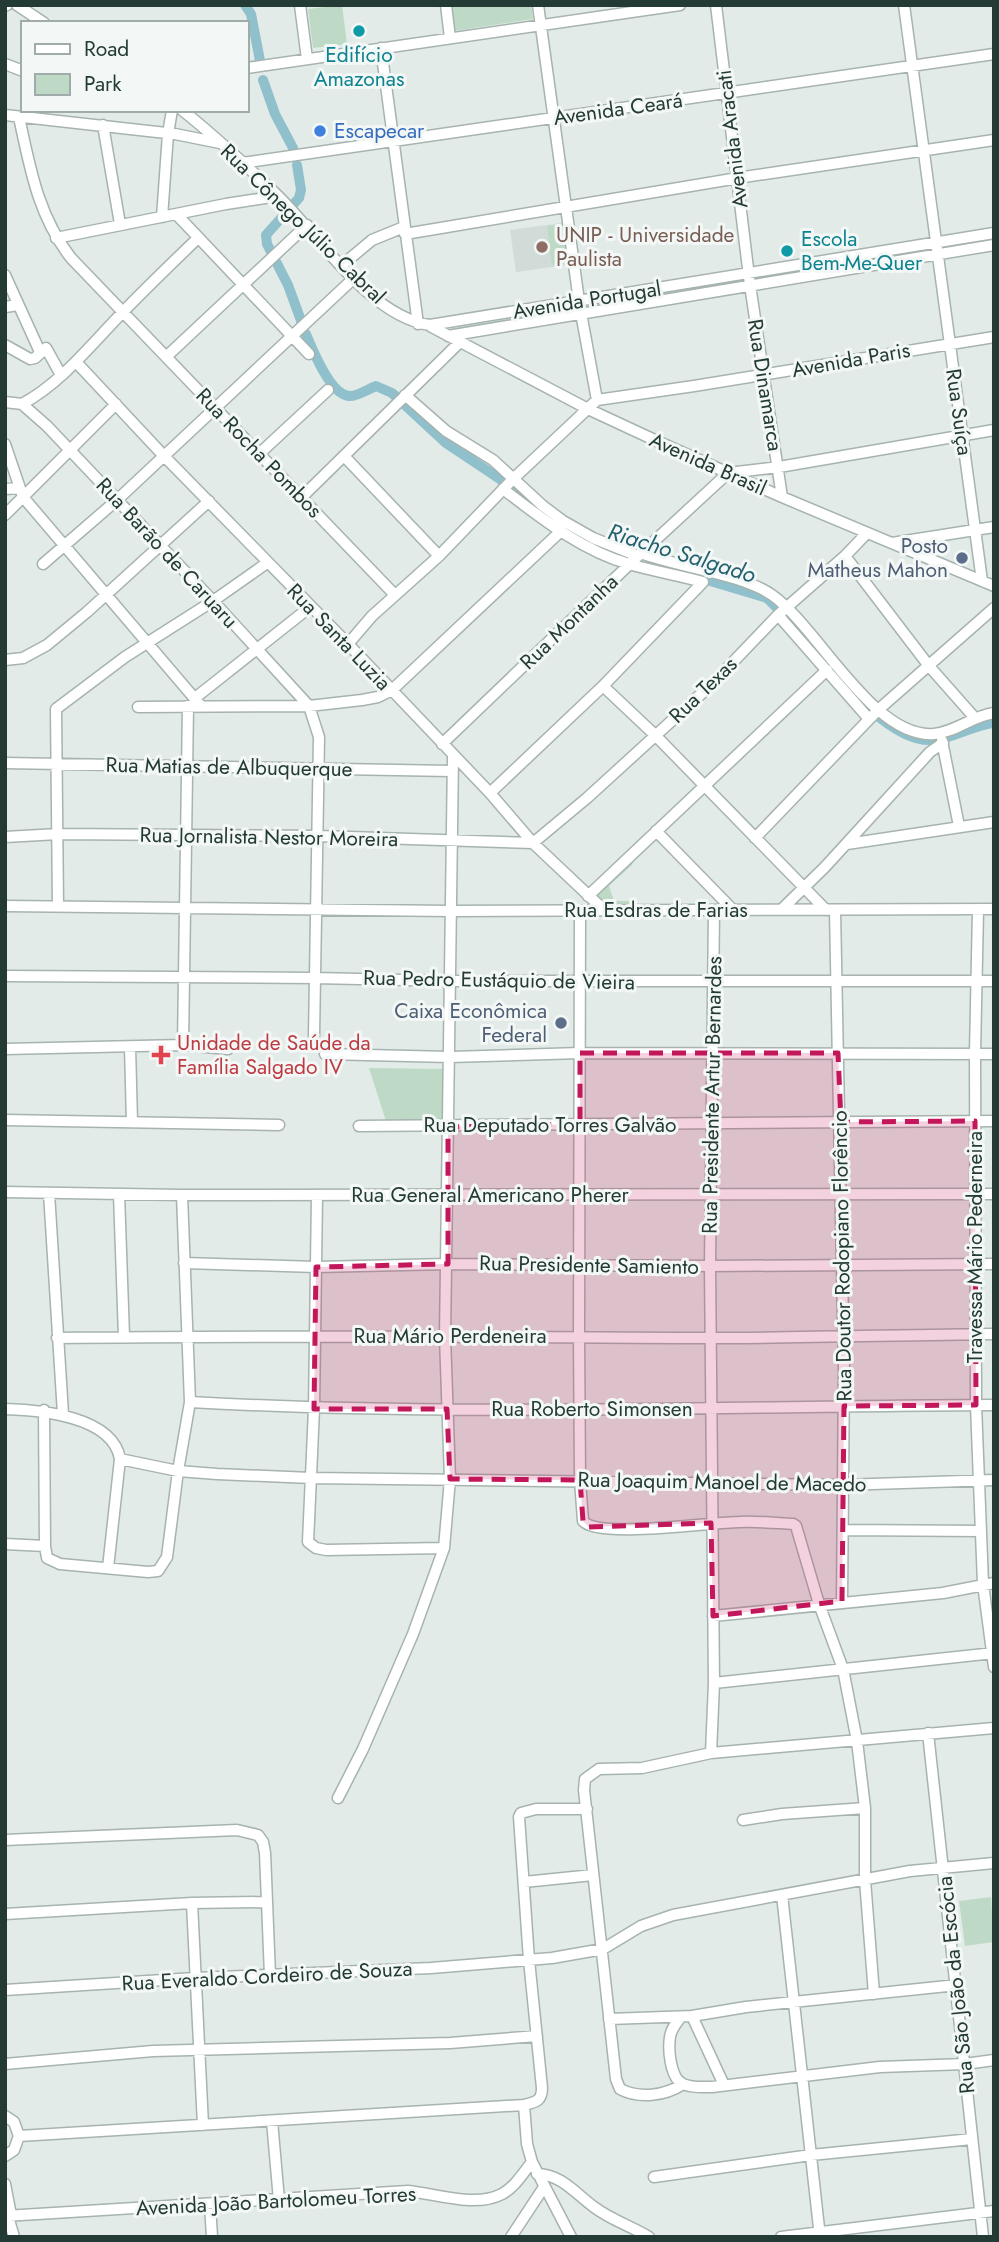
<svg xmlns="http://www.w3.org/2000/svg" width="999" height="2242" font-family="Jost,sans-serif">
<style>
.built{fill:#d1dbd7}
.green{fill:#bedac6}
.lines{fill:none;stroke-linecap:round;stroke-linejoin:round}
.canal{stroke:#90c0cb;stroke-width:10}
.minor-casing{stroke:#a6b3af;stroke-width:13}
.minor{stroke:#fff;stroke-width:10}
.marked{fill:#c2185b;fill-opacity:0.2;stroke:#c2185b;stroke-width:5;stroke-dasharray:14 9;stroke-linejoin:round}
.culture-dot{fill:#0f9aa8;stroke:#f3f8f6;stroke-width:2.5}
.shop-dot{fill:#3f7fe0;stroke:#f3f8f6;stroke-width:2.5}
.education-dot{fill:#8d6e63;stroke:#f3f8f6;stroke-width:2.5}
.service-dot{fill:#5c6f8a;stroke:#f3f8f6;stroke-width:2.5}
.health-dot{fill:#e0444e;stroke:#f3f8f6;stroke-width:2.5}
.labels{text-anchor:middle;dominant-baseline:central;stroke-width:6;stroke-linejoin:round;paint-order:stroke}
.culture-label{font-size:21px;fill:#0d838f;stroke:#f3f8f6}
.street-label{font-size:21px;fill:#243b35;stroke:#f3f8f6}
.shop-label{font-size:21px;fill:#366cbe;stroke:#f3f8f6;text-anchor:start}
.education-label{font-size:21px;fill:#785e54;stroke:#f3f8f6;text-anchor:start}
.service-label{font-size:21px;fill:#4e5e75;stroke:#f3f8f6;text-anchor:end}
.health-label{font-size:21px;fill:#be3a42;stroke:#f3f8f6;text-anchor:start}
.water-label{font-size:23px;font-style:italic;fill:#246170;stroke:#f3f8f6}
</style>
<rect width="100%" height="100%" fill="#e3ebe8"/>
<!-- built -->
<path class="built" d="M569,222L574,264L516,272L510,230Z"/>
<!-- green -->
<path class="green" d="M342,5L347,44L313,48L308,9Z
M451,5H531L533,19L454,31Z
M567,224L572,263L552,265L547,226Z
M752,279L753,292L451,341L436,331Z
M631,861L633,864L609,886L614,901H634V904H607L594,896Z
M369,1068L447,1069L444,1122L386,1121Z
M991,1897L994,1942L965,1946L959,1901Z"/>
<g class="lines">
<!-- canal -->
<path class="canal" d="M245,5L251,14L261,66
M263,80L275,114L293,148
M297,165L301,190L299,198L266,235L267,244L288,285L303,326
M306,334C313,351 331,396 350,396C358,396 368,389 376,386L392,393L446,443L500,479L523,499
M697,577L767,598L786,617
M800,634C829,665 886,743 932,740C954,739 972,725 994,723"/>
<defs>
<path id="minor" d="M17,5L44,23
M300,5L307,59
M446,5L450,38
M538,5L579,301
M716,5L750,285L782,497
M904,5L982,581
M5,6L7,5
M381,48L418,324
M5,64L23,71
M247,68L680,5
M182,110C216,137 247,166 278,196C319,236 370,317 430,325L994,233
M5,115L175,134L220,143
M19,117C30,168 38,216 71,258L395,595
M103,125L120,224
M242,163L994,54
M177,215L309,354
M162,217L168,134L172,110
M405,234L744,177L994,140
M56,238L226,204L278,196
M341,266L372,240L404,227
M5,275L40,352
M5,307L18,305
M581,313L597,400
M430,326L588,409L659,442L782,497L994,586
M448,336L994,245
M5,345L30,359L35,358L46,348L61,375
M167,356L307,225
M76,362L163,455L348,644L490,793L533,843L604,910
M405,395L446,431L493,460L543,506L563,521L593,538L638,556
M5,402L22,404L47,426L213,601L309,706L319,737L314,1036
M22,404C61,383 90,346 121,314C146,288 172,263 198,238
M5,444L23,497L201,706
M260,453L328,390
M344,456L439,556
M5,489L20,488
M302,497L460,342
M5,515L116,404
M892,543L994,527
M641,553C678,567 742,574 772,595C818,627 873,739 934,734C956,732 972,716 994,713
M845,556L929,666L974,717
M43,564L117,500L353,279
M778,615L869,719
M348,644L372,616L439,556L513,479L597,400L694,386L994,337
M5,660L23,658L47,645L87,612L209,501
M603,686L655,735L826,910
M195,698L310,607
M138,707L309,706L362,700L378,697L392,690L561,531
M942,741L959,826
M442,744L636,558L728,473L779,467L994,430
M5,763L452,771
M490,793L603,686L703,582C678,575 653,571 629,564C582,551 541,518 503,489
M656,831L734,911
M5,837L58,834L318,836L533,843L587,798L712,684L778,615L845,556L867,533
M755,838L878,710L994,608
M847,844L994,822
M588,896L827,670
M5,906L450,911L994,909
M58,906L56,709L125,657L213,601L267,563
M782,909L825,867L930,752L943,743
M835,910L844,1370L842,1601
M978,910L975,1053L976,1405L983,1584L994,1667
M580,911L579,1336L580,1480L583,1521C597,1539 712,1522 739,1522C757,1521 775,1523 793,1524L796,1526L819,1604L843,1669L857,1741L865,1808V1880L874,1994
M5,976L315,978L449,981H994
M183,1045L188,706
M130,1047L132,1122
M5,1049L183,1045L228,1049
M325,1054L450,1057L580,1053L994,1054
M5,1120L279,1125
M359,1126L994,1121
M5,1192L182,1195L994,1194
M49,1193L63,1414
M119,1194L124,1337
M317,1195L314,1409L308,1542L316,1548L326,1550L444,1548
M184,1263L316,1267L448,1264L710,1266L994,1264
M57,1338C274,1335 491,1337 708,1338C803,1338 898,1335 994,1334
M190,1402C457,1417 726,1406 994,1405
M5,1409C39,1410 113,1416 120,1459L108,1568
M44,1410L45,1546L47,1558L60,1564L148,1572L158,1571L167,1557L178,1471L190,1402L182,1195
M120,1459L178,1471L217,1474L311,1478L842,1485L994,1480
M843,1530L981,1531
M5,1544L45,1546
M713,1616L943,1593L994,1583
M714,1683L994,1653
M928,1733L983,2237
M711,1753L714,1683L710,1266L714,911
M338,1798L363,1749L413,1634L444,1548L450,1479L445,1337L453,756
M743,1820L782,1814L865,1808
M5,1840L237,1830L258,1835L263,1842L265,1853L270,1975
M524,1882L593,1875
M782,1895L820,2237
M192,1903L203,2125
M5,1914L192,1903L265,1902
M5,1990L195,1978L431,1968L552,1958L603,1949L641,1926L673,1915L910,1871L994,1863
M692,2016L724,2085
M681,2017C676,2023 671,2029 670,2037C668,2049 670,2078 683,2084C691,2088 703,2087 712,2087L880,2067L965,2064L994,2060
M609,2019L692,2016L746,2007L957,1985
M5,2064L153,2051L450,2043L537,2036
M683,2084C665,2096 639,2099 620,2089L616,2079L584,1790L585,1779L599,1769L642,1768L711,1753L994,1728
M524,2105L527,2144L532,2162L571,2237
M5,2116L14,2122L19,2136L14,2150L5,2156
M272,2121L279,2200
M19,2136L524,2105C536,2102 542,2101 542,2088L529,1960L519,1817L521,1813L536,1809H587
M537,2174C561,2174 576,2194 594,2207C611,2220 631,2226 649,2237
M654,2177L811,2155L972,2139
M5,2184L11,2215L9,2220L14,2237
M210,2205L212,2237
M5,2216L408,2191C437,2194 475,2208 502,2194C515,2187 523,2173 532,2162
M511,2237L544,2187
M781,2237L994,2211"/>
</defs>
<!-- minor casing -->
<use href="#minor" class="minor-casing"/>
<!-- minor -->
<use href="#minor" class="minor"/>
</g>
<!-- marked area -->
<path class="marked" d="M580,1053H838L841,1122L975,1121L976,1405L844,1406L842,1601L713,1616L711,1523L589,1527L583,1521L580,1480L450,1479L447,1409H314L316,1267L448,1264V1127L580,1124Z"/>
<!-- markers -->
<g class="culture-dot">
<circle cx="359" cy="31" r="7"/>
<circle cx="787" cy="251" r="7"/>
</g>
<circle class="shop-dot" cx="320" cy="131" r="7"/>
<circle class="education-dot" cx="542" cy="247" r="7"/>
<g class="service-dot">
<circle cx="962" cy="558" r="7"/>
<circle cx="561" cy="1023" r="7"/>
</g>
<path class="health-dot" d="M157.5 1044.5h7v7h7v7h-7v7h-7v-7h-7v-7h7z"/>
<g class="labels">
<!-- culture labels -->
<g class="culture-label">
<text x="359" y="55">Edifício<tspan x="359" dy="24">Amazonas</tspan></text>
<text x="801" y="239" text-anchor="start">Escola<tspan x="801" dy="24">Bem-Me-Quer</tspan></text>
</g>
<!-- street labels -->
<g class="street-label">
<text transform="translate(618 109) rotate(-8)">Avenida Ceará</text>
<text transform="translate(732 139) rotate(-97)">Avenida Aracati</text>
<text transform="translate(303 224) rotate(44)">Rua Cônego Júlio Cabral</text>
<text transform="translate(587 300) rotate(-9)">Avenida Portugal</text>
<text transform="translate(851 360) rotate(-10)">Avenida Paris</text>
<text transform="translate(765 385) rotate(81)">Rua Dinamarca</text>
<text transform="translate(959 412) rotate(82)">Rua Suíça</text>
<text transform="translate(259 453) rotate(46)">Rua Rocha Pombos</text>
<text transform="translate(708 464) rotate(24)">Avenida Brasil</text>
<text transform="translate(167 553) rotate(47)">Rua Barão de Caruaru</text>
<text transform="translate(569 622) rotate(-44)">Rua Montanha</text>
<text transform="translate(339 637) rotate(46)">Rua Santa Luzia</text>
<text transform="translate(703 690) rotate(-44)">Rua Texas</text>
<text transform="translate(229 767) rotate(1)">Rua Matias de Albuquerque</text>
<text transform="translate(269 837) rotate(1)">Rua Jornalista Nestor Moreira</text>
<text x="656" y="910">Rua Esdras de Farias</text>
<text transform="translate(499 980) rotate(1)">Rua Pedro Eustáquio de Vieira</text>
<text transform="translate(712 1095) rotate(-89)">Rua Presidente Artur Bernardes</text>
<text x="550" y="1125">Rua Deputado Torres Galvão</text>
<text x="490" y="1195">Rua General Americano Pherer</text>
<text transform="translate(975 1247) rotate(-90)">Travessa Mário Pederneira</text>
<text transform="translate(842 1256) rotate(-91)">Rua Doutor Rodopiano Florêncio</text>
<text transform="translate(589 1265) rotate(1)">Rua Presidente Samiento</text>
<text x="450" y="1336">Rua Mário Perdeneira</text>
<text x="592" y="1409">Rua Roberto Simonsen</text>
<text transform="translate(722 1482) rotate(1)">Rua Joaquim Manoel de Macedo</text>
<text transform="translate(267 1976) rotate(-3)">Rua Everaldo Cordeiro de Souza</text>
<text transform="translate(956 1985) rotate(-96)">Rua São João da Escócia</text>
<text transform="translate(276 2201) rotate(-3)">Avenida João Bartolomeu Torres</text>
</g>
<!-- shop labels -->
<g class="shop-label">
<text x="334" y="131">Escapecar</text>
</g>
<!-- education labels -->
<g class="education-label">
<text x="556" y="235">UNIP - Universidade<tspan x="556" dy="24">Paulista</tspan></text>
</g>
<!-- service labels -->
<g class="service-label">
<text x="948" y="546">Posto<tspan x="948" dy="24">Matheus Mahon</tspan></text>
<text x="547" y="1011">Caixa Econômica<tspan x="547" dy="24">Federal</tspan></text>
</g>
<!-- health labels -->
<g class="health-label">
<text x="177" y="1043">Unidade de Saúde da<tspan x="177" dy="24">Família Salgado IV</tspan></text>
</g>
<!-- water labels -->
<g class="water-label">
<text transform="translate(682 553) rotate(17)">Riacho Salgado</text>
</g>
</g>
<!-- border -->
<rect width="999" height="2242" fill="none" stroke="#243b35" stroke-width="14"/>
<!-- legend -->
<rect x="21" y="21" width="228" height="91" fill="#f3f8f6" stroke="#a0aca9" stroke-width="2"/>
<rect x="35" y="44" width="35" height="10" fill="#ffffff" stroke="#a0aca9" stroke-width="2"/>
<text x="84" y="56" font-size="21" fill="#243b35">Road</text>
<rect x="35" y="74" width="35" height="21" fill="#bedac6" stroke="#a0aca9" stroke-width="2"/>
<text x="84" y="91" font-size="21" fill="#243b35">Park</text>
</svg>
